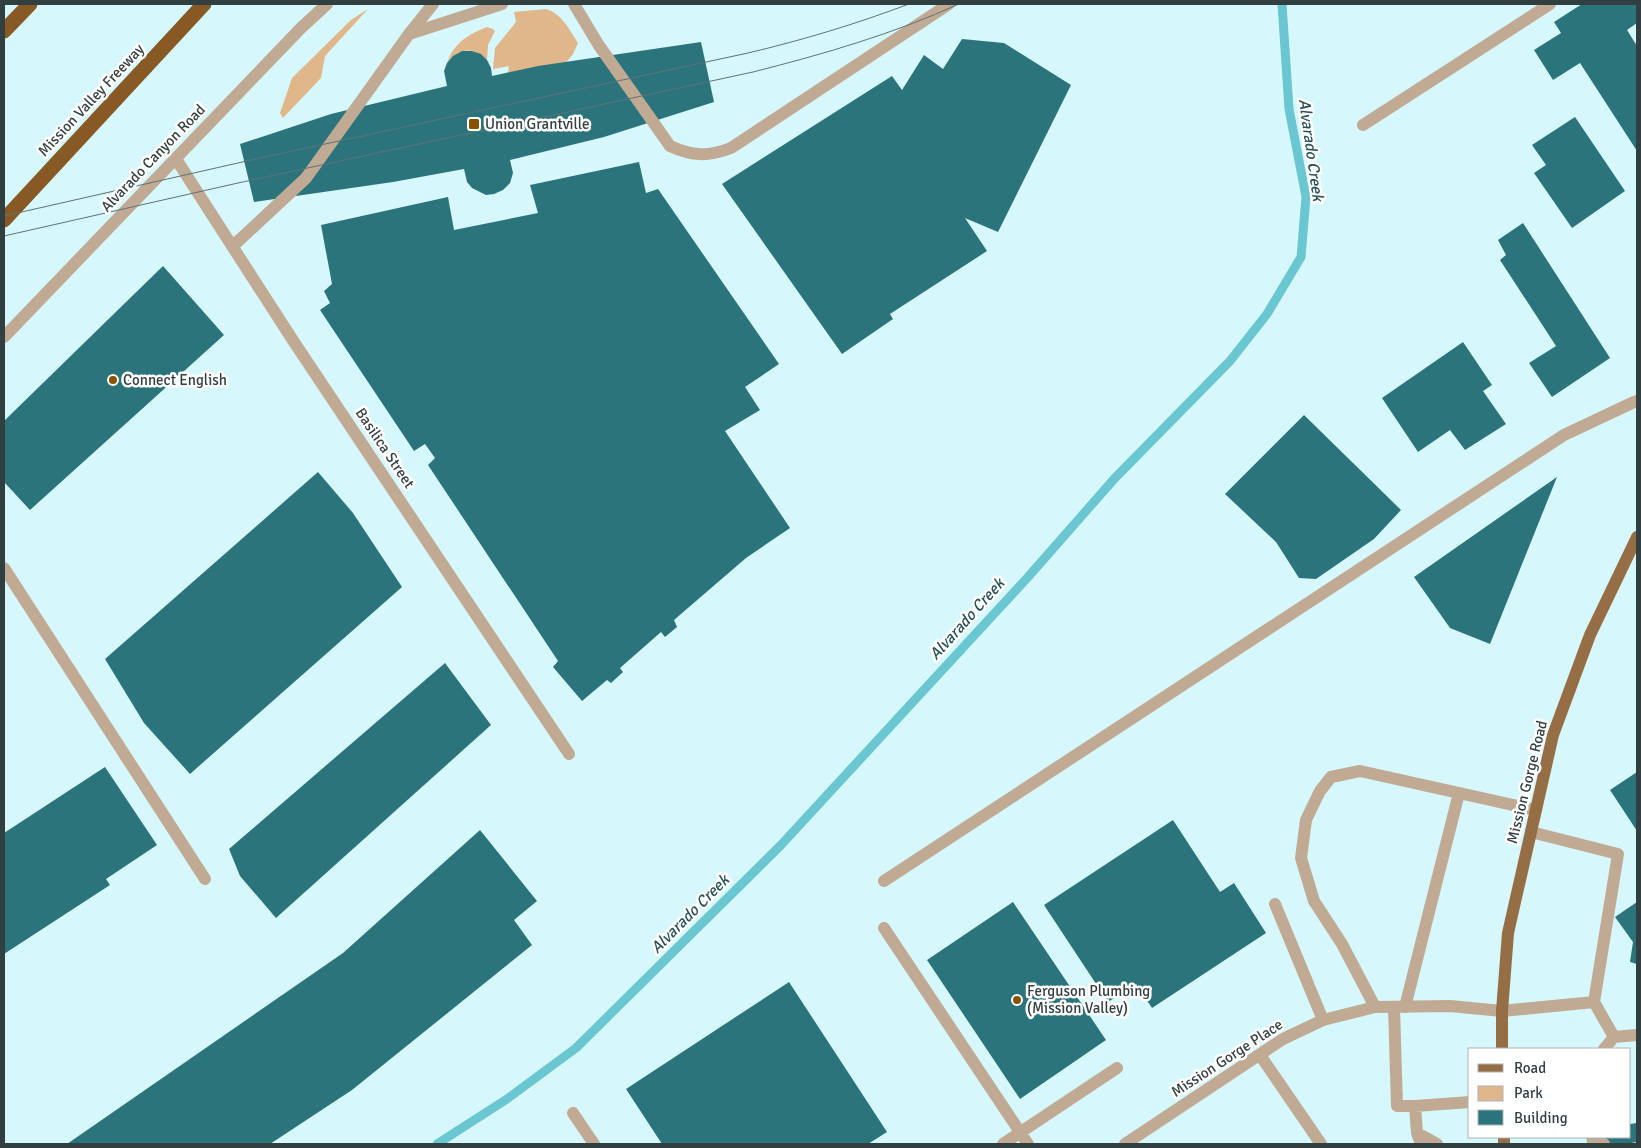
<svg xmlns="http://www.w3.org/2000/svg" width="1641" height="1148" font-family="Signika,sans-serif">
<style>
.green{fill:#e0b68b}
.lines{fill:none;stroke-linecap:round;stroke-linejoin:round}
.stream{stroke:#6ac7d2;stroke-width:9}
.building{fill:#2c747c}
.service{stroke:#c0aa94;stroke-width:12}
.minor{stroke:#c0aa94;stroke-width:12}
.tertiary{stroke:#c0aa94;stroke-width:12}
.primary{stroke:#966e45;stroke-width:12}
.motorway{stroke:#865925;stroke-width:15}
.tram{stroke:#5f7274;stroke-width:1}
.poi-dot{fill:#885201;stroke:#fff;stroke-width:2}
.labels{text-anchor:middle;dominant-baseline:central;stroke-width:5;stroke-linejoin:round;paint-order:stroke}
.street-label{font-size:15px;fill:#323f41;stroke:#fff}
.poi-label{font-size:15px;fill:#323f41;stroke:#fff;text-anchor:start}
.water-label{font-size:16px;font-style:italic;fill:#275156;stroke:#fff}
</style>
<rect width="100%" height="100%" fill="#d6f8fc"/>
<!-- green -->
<path class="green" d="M368,9L325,56L321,78L283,118L280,113L292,78L351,20Z
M546,9C562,14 569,29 578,43L573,54L564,65L507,80L509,66L493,69L495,48L516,22L514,12Z
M487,27L493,29L495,31L488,45L487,60C472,46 459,48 447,63C454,43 467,35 487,27Z"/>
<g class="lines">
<!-- stream -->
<path class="stream" d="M437,1144L507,1099L576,1048L781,845L1028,577L1115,478L1230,361L1267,314L1301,257L1306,197L1289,109L1282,4"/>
</g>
<!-- building -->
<path class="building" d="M1582,4H1637V23L1627,30L1637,46V151L1580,63L1553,80L1534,50L1561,33L1554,22Z
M962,39L1004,43L1071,85L998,232L965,218L987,251L890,314L893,319L842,354L722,184L892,76L902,90L924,55L943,69Z
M701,42L714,102L604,137L510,160L513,173L510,183L503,190L494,194L486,195L472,188L467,182L464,169L393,182L254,202L240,144L331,114L447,86L444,71L447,63L453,56L462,51H472L481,54L487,60L491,68L492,76L538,66Z
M1575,117L1625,191L1572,228L1534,173L1546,165L1532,145Z
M639,162L646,193L658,189L779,364L745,387L760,410L725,431L790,528L746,558L674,620L677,627L665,637L661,632L620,668L623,672L611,683L607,680L582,701L553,667L558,661L428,465L435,458L425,444L414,451L320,310L330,303L324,291L332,284L321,225L448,197L454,230L538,213L530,185Z
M1523,223L1610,358L1552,397L1529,363L1556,346L1500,260L1506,255L1498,240Z
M163,266L224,335L30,510L4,482V421Z
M1463,342L1492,385L1483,391L1506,424L1465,450L1450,430L1418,452L1382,398Z
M1304,415L1401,510L1374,539L1316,579L1299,578L1276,542L1225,494Z
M318,472L353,513L402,587L190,774L144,723L105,659Z
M1557,477L1490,644L1450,628L1414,577Z
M445,663L491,725L276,918L240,876L229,849Z
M105,767L157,845L106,879L110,885L4,954V833Z
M1637,772V831L1610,790Z
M1173,820L1220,892L1234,883L1266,933L1152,1008L1136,984L1108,1002L1044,905Z
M480,830L537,901L514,920L532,945L352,1090L270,1144H67L343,953Z
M1013,902L1106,1040L1020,1099L927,960Z
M1637,902V964L1630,962L1633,942L1615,917Z
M789,982L887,1132L868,1144H662L626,1089Z
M1637,1123V1142L1625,1144H1610L1605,1137H1630V1124Z"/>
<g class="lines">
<!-- service -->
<path class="service" d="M574,4L598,44L670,146C692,156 708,157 731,148L949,4
M409,34L502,4
M1363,125L1550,4
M233,246L306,178L409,34L433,4
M4,568L205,879
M1531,832L1618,854L1594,1002L1614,1037L1637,1035
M884,881L1564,435L1634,402L1637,401
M1275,904L1323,1020
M884,928L1028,1144
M1375,1007L1342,944L1314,901L1301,858L1306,820L1320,791L1331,777L1360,771L1536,810
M1394,1007L1397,1106H1415L1470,1102
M1405,1007L1459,793
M1502,1011L1594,1002
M1604,1049L1614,1037
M1260,1055L1321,1144
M1415,1106L1417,1133L1421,1144
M573,1113L594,1144
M1417,1133L1437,1144
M1592,1137L1593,1141L1604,1144
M1003,1144L1117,1068"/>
<!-- minor -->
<path class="minor" d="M176,159L294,342L569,754"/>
<!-- tertiary -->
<path class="tertiary" d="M4,337L301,28L327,4
M1125,1144L1283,1039L1323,1020L1375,1007L1450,1006L1502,1011"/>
<!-- primary -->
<path class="primary" d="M1502,1049V1011L1508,933L1553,735L1590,635L1637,537
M1504,1137V1144"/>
<!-- motorway -->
<path class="motorway" d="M4,31L30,4
M4,220L204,4"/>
<!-- tram -->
<path class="tram" d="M4,216L260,158L748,53C803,40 856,24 909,4
M4,236L238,183L753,72C824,54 893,34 959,4"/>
</g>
<!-- markers -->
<g class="poi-dot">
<rect x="468" y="118" width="12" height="12" rx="2.5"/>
<circle cx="113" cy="380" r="5"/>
<circle cx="1017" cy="1000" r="5"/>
</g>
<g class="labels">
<!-- street labels -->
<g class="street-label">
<text transform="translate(91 100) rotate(-47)">Mission Valley Freeway</text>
<text transform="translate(153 158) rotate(-46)">Alvarado Canyon Road</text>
<text transform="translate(385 448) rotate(56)">Basilica Street</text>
<text transform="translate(1527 782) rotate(-76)">Mission Gorge Road</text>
<text transform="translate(1227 1058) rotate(-33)">Mission Gorge Place</text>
</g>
<!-- poi labels -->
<g class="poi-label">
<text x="485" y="124">Union Grantville</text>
<text x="123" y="380">Connect English</text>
<text x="1027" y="991">Ferguson Plumbing<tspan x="1027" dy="17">(Mission Valley)</tspan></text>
</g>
<!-- water labels -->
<g class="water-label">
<text transform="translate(1311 150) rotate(82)">Alvarado Creek</text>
<text transform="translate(967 619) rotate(-48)">Alvarado Creek</text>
<text transform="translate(690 914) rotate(-45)">Alvarado Creek</text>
</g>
</g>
<!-- border -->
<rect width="1641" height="1148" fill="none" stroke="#323f41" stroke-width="10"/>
<!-- legend -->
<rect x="1468" y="1048" width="162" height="90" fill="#ffffff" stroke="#adb2b3"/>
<rect x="1478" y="1064" width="25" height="8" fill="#966e45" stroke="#adb2b3"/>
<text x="1514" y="1073" font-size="15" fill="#323f41">Road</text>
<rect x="1478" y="1086" width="25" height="15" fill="#e0b68b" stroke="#adb2b3"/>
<text x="1514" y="1098" font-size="15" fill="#323f41">Park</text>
<rect x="1478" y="1110" width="25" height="15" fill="#2c747c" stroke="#adb2b3"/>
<text x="1514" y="1123" font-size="15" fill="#323f41">Building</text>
</svg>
